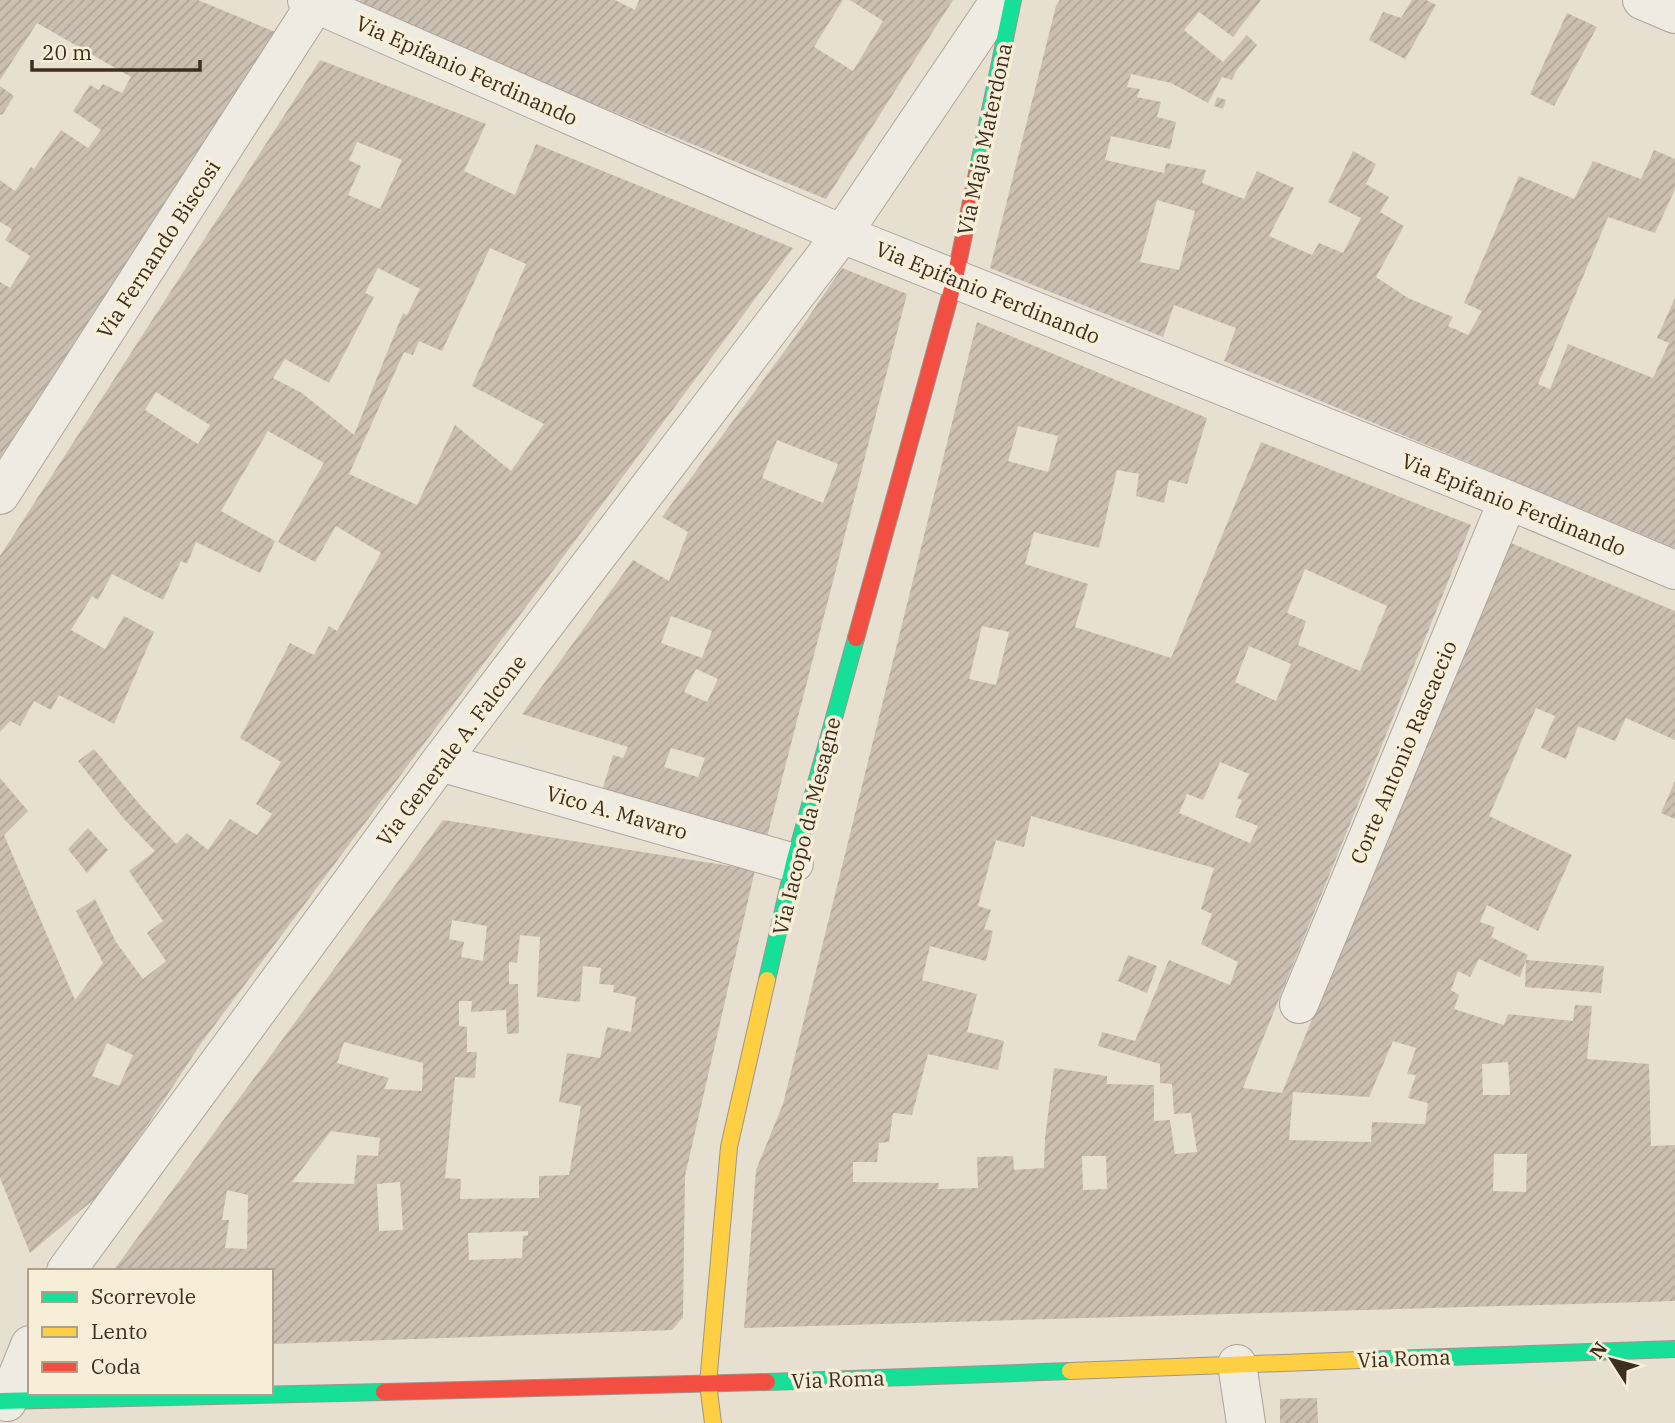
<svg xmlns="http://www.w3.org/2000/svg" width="1675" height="1423" font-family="'IBM Plex Serif',serif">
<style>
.building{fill:url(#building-hatch);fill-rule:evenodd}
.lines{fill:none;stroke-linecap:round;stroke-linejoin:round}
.street-casing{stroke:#ada599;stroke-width:40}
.fast-casing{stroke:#9c958a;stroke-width:18}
.slow-casing{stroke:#9c958a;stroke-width:18}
.jam-casing{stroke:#9c958a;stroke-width:18}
.street{stroke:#efebe3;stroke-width:38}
.fast{stroke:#16e098;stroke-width:16}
.slow{stroke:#ffcf43;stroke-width:16}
.jam{stroke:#f24e42;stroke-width:16}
.labels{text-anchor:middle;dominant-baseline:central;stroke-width:7;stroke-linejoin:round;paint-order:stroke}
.street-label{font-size:21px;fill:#3d2e20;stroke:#f7eed8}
</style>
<defs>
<pattern id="building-hatch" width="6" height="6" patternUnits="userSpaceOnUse" patternTransform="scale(1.75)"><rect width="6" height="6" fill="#cbbfb2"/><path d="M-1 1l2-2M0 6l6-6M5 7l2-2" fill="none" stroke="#afa499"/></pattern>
</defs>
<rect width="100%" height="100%" fill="#e7e0d1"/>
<!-- building -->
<path class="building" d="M0,0H198L275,32L0,458V282L10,288L30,256L5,240L12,229L0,222V180L15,191L31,167L34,169L61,130L88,148L101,130L73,111L90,85L99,90L103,84L122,93L131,77L37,23L0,80Z
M360,0H615L635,10L639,0H843L814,47L853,71L883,21L850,0H953L826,199L356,6Z
M1060,0H1261L1233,37L1199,12L1184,30L1223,62L1247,35L1257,45L1236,71L1232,80L1222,77L1208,103L1171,83L1131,74L1127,87L1140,89L1137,97L1161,102L1157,117L1176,122L1170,149L1111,136L1105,160L1164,173L1166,163L1206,170L1202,183L1244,199L1257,171L1294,188L1269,236L1312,255L1319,243L1343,253L1361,218L1328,202L1353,151L1376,164L1366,184L1389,197L1380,212L1404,226L1376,277L1408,298L1453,317L1448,326L1468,335L1482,311L1464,303L1519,176L1574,199L1593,161L1641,179L1654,150L1675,159V189L1655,233L1608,217L1538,384L1550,389L1568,344L1653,378L1669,343L1657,338L1675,298V548L1224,361L1236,328L1174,305L1163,337L990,268L1056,6ZM1157,200L1195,211L1179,270L1140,262Z
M1412,0H1426L1436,5L1405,59L1369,40L1383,12L1401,18Z
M1567,13L1597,27L1554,106L1530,94Z
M320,60L486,124L464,171L515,195L536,144L793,248L202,1042L104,1191L30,1253L0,1178V778L28,811L4,835L75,1000L103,963L76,911L95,899L116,942L143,979L166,961L147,933L163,921L129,871L155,851L124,819L78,761L94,749L141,806L176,844L187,833L208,850L230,819L257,835L272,814L256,804L281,762L240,738L290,643L314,655L329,626L337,631L381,553L336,526L315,562L278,542L324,463L268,431L221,511L275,541L260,573L196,542L187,564L181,561L163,600L112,574L98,600L92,596L71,630L105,649L124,616L154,632L114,724L59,695L51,710L34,701L20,726L10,721L0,732V556ZM357,142L402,160L380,209L348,195L361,166L349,160ZM490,248L526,264L472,386L544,424L511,471L455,425L417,505L349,474L404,352L413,355L419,341L442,351ZM378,268L420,289L407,315L403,313L354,435L302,393L273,378L285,359L329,383L374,297L365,293ZM156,392L210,425L198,444L145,410ZM107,1043L133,1055L119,1086L92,1076Z
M0,86L14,96L2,115L0,114Z
M1217,97L1226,100L1223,109L1214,106Z
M842,268L907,294L766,841L600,797L613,755L623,758L628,747L522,714L633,560L669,581L688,532L662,517L792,341ZM777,440L838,464L823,503L762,478ZM671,616L712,631L702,658L661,643ZM696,669L718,679L707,702L684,692ZM671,748L705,758L698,777L664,767Z
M977,322L1207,418L1187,484L1169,480L1164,503L1136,496L1139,474L1117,470L1099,548L1034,532L1025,564L1088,584L1075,627L1171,658L1261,442L1471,525L1243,1088L1282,1093L1506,541L1675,611V740L1626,718L1615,741L1578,726L1566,759L1541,748L1555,716L1536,708L1489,816L1572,855L1538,931L1487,905L1480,922L1495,927L1491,937L1528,955L1526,960L1604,966L1601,993L1525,987L1526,960L1520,977L1479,959L1470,977L1458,971L1451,990L1459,995L1454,1009L1504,1025L1508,1014L1573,1021L1575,1005L1592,1006L1587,1059L1649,1064L1651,1146L1675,1145V1301L744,1328L756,1170L783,1104ZM1018,426L1058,436L1048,472L1008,461ZM1305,569L1387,606L1360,671L1298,645L1306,621L1287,613ZM982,626L1009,632L996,685L969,679ZM1249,646L1291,664L1276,701L1235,682ZM1220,762L1249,774L1237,798L1242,800L1235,817L1258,826L1250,843L1179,813L1187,794L1203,800ZM1031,816L1214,868L1201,909L1212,914L1201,944L1238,962L1230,985L1169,960L1135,1041L1102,1032L1098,1046L1160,1064V1083L1172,1084L1174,1114L1191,1113L1197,1152L1175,1154L1170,1120L1154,1121V1085L1107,1084V1076L1054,1068L1045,1138L1044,1168L1014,1170L1013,1156L977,1157L978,1188L938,1189L939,1183L853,1182V1162H877L879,1143L889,1142L893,1113L912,1115L928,1054L998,1070L1004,1041L967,1032L977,994L922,980L930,946L986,961L993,931L984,929L991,910L978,906L996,840L1024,847ZM1393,1041L1416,1048L1407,1074L1416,1075L1408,1098L1428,1103L1425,1124L1372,1122L1371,1142L1289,1140L1293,1092L1369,1097ZM1508,1062L1510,1095H1483L1482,1064ZM1494,1154H1527L1526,1192L1493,1191ZM1082,1156H1106L1107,1189L1083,1190Z
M1675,781V819L1661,813Z
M443,820L755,870L685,1176L683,1317L672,1330L271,1344V1271H113ZM452,920L487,926L483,961L461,957L464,942L449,939ZM520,935L540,937L537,997L580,1002L583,966L601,968L599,984L614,985L613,992L636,997L631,1032L607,1027L600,1058L567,1053L559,1102L581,1106L569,1175L539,1176V1198L460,1199L461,1179L445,1178L455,1077L475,1078L477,1052H467V1027L459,1026V1001H472L471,1012L506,1010L507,1034L519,1033L518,984H509V962L517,963ZM344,1042L423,1063L422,1091L384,1089L389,1078L337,1063ZM331,1131L380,1138L378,1156L357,1155L354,1184L292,1182ZM400,1182L403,1230L379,1231L377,1184ZM227,1190L248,1195L247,1249L225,1248L229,1220H222ZM528,1231V1235L523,1236L522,1258L469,1260L468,1233Z
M88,828L108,850L87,873L68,849Z
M1128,955L1157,966L1147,993L1118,981Z
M1317,1398L1318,1423H1280V1399Z"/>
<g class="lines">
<defs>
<path id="street" d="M307,0L842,234L1508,500L1675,570
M1642,0L1675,14
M0,495L318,0
M440,762L794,863
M1299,1004L1508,500
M66,1271L440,762L842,234L1000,0
M1237,1364L1246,1423
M7,1402L30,1345"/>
<path id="fast" d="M977,173L1013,0
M767,980L794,863L856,638
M1360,1360L1675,1349
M767,1382L1070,1371
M0,1401L384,1392"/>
<path id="slow" d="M1070,1371L1360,1360
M713,1423L708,1384L729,1147L767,980"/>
<path id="jam" d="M856,638L955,278L977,173
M384,1392L767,1382"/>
</defs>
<!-- street casing -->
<use href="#street" class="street-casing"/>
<!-- fast casing -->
<use href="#fast" class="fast-casing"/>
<!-- slow casing -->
<use href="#slow" class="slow-casing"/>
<!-- jam casing -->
<use href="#jam" class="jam-casing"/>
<!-- street -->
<use href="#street" class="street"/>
<!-- fast -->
<use href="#fast" class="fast"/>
<!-- slow -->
<use href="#slow" class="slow"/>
<!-- jam -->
<use href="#jam" class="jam"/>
</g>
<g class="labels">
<!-- street labels -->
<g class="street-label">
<text transform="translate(467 70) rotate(24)">Via Epifanio Ferdinando</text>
<text transform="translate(984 139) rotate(-78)">Via Maja Materdona</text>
<text transform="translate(158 249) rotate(-57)">Via Fernando Biscosi</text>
<text transform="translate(988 292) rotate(22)">Via Epifanio Ferdinando</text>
<text transform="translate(1514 504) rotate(22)">Via Epifanio Ferdinando</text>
<text transform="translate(451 750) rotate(-53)">Via Generale A. Falcone</text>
<text transform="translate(1403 752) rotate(-67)">Corte Antonio Rascaccio</text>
<text transform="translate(617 812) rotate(16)">Vico A. Mavaro</text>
<text transform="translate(806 826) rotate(-76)">Via Iacopo da Mesagne</text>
<text transform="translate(1404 1358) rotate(-2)">Via Roma</text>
<text transform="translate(838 1379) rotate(-2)">Via Roma</text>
</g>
</g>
<!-- legend -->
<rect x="28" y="1269" width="245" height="126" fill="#f7eed8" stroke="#ada18e" stroke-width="2"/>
<rect x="42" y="1292" width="35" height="10" fill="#16e098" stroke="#ada18e" stroke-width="2"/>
<text x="91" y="1304" font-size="21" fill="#3d2e20">Scorrevole</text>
<rect x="42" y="1327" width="35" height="10" fill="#ffcf43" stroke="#ada18e" stroke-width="2"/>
<text x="91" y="1339" font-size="21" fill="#3d2e20">Lento</text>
<rect x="42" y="1362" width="35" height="10" fill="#f24e42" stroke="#ada18e" stroke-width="2"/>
<text x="91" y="1374" font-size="21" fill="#3d2e20">Coda</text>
<!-- north arrow -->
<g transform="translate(1612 1360) rotate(306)" stroke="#f7eed8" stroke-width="5" paint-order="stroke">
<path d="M0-5L12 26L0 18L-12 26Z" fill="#3d2e20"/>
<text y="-10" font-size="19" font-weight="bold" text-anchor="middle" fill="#3d2e20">N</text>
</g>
<!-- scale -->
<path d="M32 60v10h168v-10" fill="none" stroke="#3d2e20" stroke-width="3.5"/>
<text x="42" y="60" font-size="21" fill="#3d2e20" stroke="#f7eed8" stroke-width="5" paint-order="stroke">20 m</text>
</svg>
